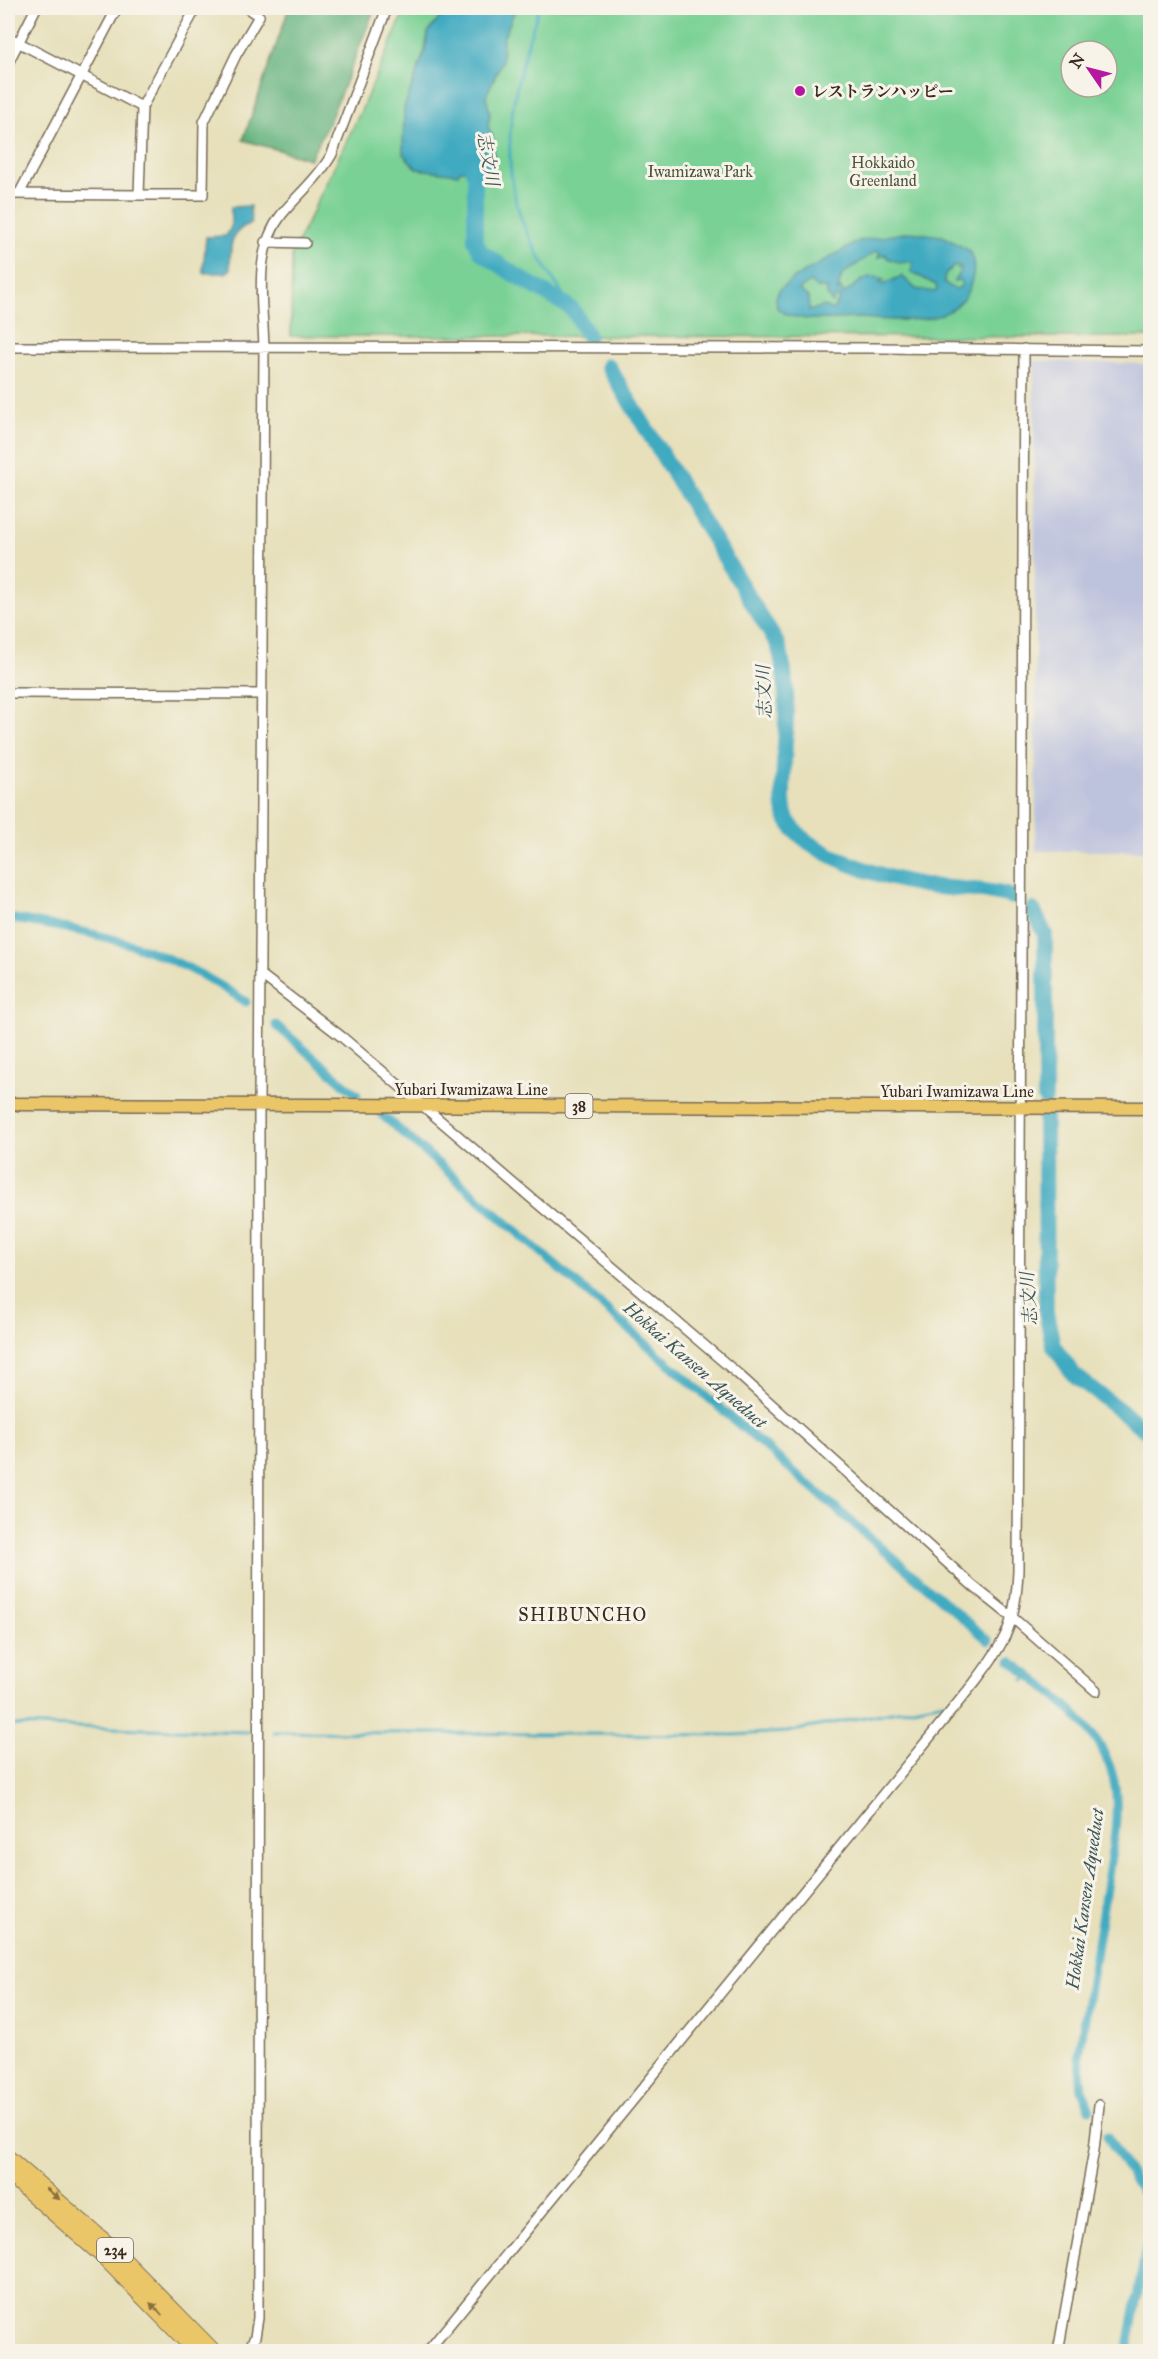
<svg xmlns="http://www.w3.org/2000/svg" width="1158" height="2359" font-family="'IM FELL Great Primer','Noto Serif JP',serif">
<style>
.industrial{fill:#bec3dd}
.green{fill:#7ad195;stroke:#5a7e5a;stroke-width:1.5;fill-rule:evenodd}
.forest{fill:#63b37e;stroke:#4f6e4e;stroke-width:1.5}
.water{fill:#41aac1;stroke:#3e6a70;stroke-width:1.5;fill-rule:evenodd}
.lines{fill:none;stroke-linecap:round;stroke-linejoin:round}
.stream{stroke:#41aac1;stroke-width:3}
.canal{stroke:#41aac1;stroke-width:9}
.river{stroke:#41aac1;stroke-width:16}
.minor-casing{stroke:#776a55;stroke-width:12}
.major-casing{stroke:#776a55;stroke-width:15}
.highway-casing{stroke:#776a55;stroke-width:16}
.minor{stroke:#fff;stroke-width:9}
.major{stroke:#ebc669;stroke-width:12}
.highway{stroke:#ebc669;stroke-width:14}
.oneway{fill:#8a7040}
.poi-dot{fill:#b5179e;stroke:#f7f3e8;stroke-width:2}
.labels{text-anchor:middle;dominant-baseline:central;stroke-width:6;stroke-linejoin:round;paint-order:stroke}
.shield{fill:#f7f3e8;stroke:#73665b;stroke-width:1.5}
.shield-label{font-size:15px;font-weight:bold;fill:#3b2a1e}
.poi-label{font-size:16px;font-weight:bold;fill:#3b2a1e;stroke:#f7f3e8;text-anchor:start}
.park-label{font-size:16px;fill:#4b543c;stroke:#f7f3e8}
.street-label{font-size:16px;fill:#3b2a1e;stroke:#f7f3e8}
.water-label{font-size:18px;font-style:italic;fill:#3d5757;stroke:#f7f3e8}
.neighbourhood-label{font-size:18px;letter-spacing:1.5px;fill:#3b2a1e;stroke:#f7f3e8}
</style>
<rect width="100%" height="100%" fill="#f7f3e8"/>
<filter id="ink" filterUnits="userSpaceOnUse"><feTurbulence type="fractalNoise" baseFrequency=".0167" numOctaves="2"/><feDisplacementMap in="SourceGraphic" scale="12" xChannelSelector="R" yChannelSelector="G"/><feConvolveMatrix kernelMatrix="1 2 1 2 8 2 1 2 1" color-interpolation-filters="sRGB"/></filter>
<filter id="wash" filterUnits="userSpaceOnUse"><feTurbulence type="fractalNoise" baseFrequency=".008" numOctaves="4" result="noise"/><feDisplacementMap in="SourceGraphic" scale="24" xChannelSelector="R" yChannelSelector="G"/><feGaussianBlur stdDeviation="1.35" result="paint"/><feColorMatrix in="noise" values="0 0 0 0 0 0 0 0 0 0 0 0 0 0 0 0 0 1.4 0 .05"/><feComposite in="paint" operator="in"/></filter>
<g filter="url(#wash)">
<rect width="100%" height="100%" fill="#e7e0bb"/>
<!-- industrial -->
<path class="industrial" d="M1034,361L1150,364V851H1036Z"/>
<!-- green -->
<path class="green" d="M406,8H1150V337L291,336L292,254L359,115ZM1071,51H1107V87H1071Z"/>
<!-- forest -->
<path class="forest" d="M289,8H375L330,120L310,159L243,140Z"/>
<!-- water -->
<path class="water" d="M448,8H516L503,39L502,61L486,96L490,113L488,127L492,135L494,157L492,166L486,174L481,172L480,177L468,174L466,170H460L458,174L417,169L403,154L404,108L425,50L428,32Z
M250,206L251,223C227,233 231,247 230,270L225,273H205L203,270L206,237L226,236L231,227V207Z
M909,232L942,236L970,251C976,266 974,277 968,291C949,330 893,319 858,318C835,318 794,325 777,308L776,297L779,290L794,278L859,241ZM876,251L880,252L878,258L886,254L887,258L900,263L913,261L911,272L936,285L937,289L935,292L916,289L902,276L882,285L879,282L884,280C866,270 857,286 843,294L841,288L837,292L842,275ZM956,265L958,269L960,266L962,268L954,281L960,280L962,285L955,290L944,282L945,274ZM810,282L817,288H827V294L832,303L835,297L840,298L833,310L824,306L809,311L808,297L799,290Z"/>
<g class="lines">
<!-- stream -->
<path class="stream" d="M539,8C517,74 496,149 521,218C533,251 554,280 573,310
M1024,1680L1030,1676
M8,1725L249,1732
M274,1732L734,1735L787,1732L944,1702"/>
<!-- canal -->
<path class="canal" d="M8,918C103,933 165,947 246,1002
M276,1025L357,1095
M381,1114L989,1641
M1011,1661C1056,1697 1111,1732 1116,1795C1117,1807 1116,1820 1115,1832L1079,2056L1082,2090L1090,2109
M1107,2136L1143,2195L1150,2227L1127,2352"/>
<!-- river -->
<path class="river" d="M467,154L475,176V240L481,252L515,275L566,305L573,310L588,336
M608,366L778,645C793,692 783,745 783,795C783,803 784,814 788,821C808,855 886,879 923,885C953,890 985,888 1014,897
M1033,910L1045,934V1098
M1045,1117L1046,1312L1053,1345L1073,1374L1150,1434"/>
</g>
</g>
<g filter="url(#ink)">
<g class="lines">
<defs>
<path id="minor" d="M8,37L142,107
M8,63L36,8
M8,194L139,195L142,107L196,8
M19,194L117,8
M139,195H203L204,122L236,55L259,16L247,8
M265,242L305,243
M8,347L879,348L1150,351
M8,693L262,694
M260,974L342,1037L738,1374L973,1586L1013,1618L1096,1691
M248,2352L255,2337L258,2318L259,1105L264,348C263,303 252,252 282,214C299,194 319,177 332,154L387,8
M427,2352L974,1683C1006,1641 1016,1624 1018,1570L1024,349
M1058,2352L1094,2150L1099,2105"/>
<path id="major" d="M8,1104L1150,1108"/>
<path id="highway" d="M8,2157L112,2247L215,2352
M8,2174L103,2257L196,2352"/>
</defs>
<!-- minor casing -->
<use href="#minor" class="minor-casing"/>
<!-- major casing -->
<use href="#major" class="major-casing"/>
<!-- highway casing -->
<use href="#highway" class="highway-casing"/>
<!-- minor -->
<use href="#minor" class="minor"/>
<!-- major -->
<use href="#major" class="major"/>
<!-- highway -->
<use href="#highway" class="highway"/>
</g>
<!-- one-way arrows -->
<defs><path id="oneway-solid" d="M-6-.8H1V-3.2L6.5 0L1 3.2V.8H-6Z" transform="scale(1.5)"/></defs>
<g class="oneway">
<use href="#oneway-solid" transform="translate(53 2194) rotate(40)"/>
<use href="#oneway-solid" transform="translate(156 2309) rotate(-134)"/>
</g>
</g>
<!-- markers -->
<circle class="poi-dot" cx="800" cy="91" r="6"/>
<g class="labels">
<!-- shield labels -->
<g class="shield">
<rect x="565.5" y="1094" width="27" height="24" rx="4.5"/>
<rect x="97" y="2238" width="36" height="24" rx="4.5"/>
</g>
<g class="shield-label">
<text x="579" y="1106">38</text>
<text x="115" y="2250">234</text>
</g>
<!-- poi labels -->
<g class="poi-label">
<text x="812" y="91">レストランハッピー</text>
</g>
<!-- park labels -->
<g class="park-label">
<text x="883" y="162">Hokkaido<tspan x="883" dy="18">Greenland</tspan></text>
<text x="700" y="171">Iwamizawa Park</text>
</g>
<!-- street labels -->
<g class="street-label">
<text x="471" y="1089">Yubari Iwamizawa Line</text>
<text x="957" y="1091">Yubari Iwamizawa Line</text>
</g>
<!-- water labels -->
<g class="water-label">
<text transform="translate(488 159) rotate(80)">志文川</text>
<text transform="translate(764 692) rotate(-92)">志文川</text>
<text transform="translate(1029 1299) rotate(-94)">志文川</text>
<text transform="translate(695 1365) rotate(41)">Hokkai Kansen Aqueduct</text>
<text transform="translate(1085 1899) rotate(-82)">Hokkai Kansen Aqueduct</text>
</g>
<!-- neighbourhood labels -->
<g class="neighbourhood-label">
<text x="583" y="1615">SHIBUNCHO</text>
</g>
</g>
<!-- margin -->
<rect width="1158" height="2359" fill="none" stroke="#f7f3e8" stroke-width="30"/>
<!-- north arrow -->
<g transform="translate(1089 69) rotate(305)"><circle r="28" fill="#f7f3e8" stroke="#aca397" stroke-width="1.5"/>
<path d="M0-4.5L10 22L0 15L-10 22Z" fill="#b5179e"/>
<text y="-9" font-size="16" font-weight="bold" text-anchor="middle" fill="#3b2a1e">N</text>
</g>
</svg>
